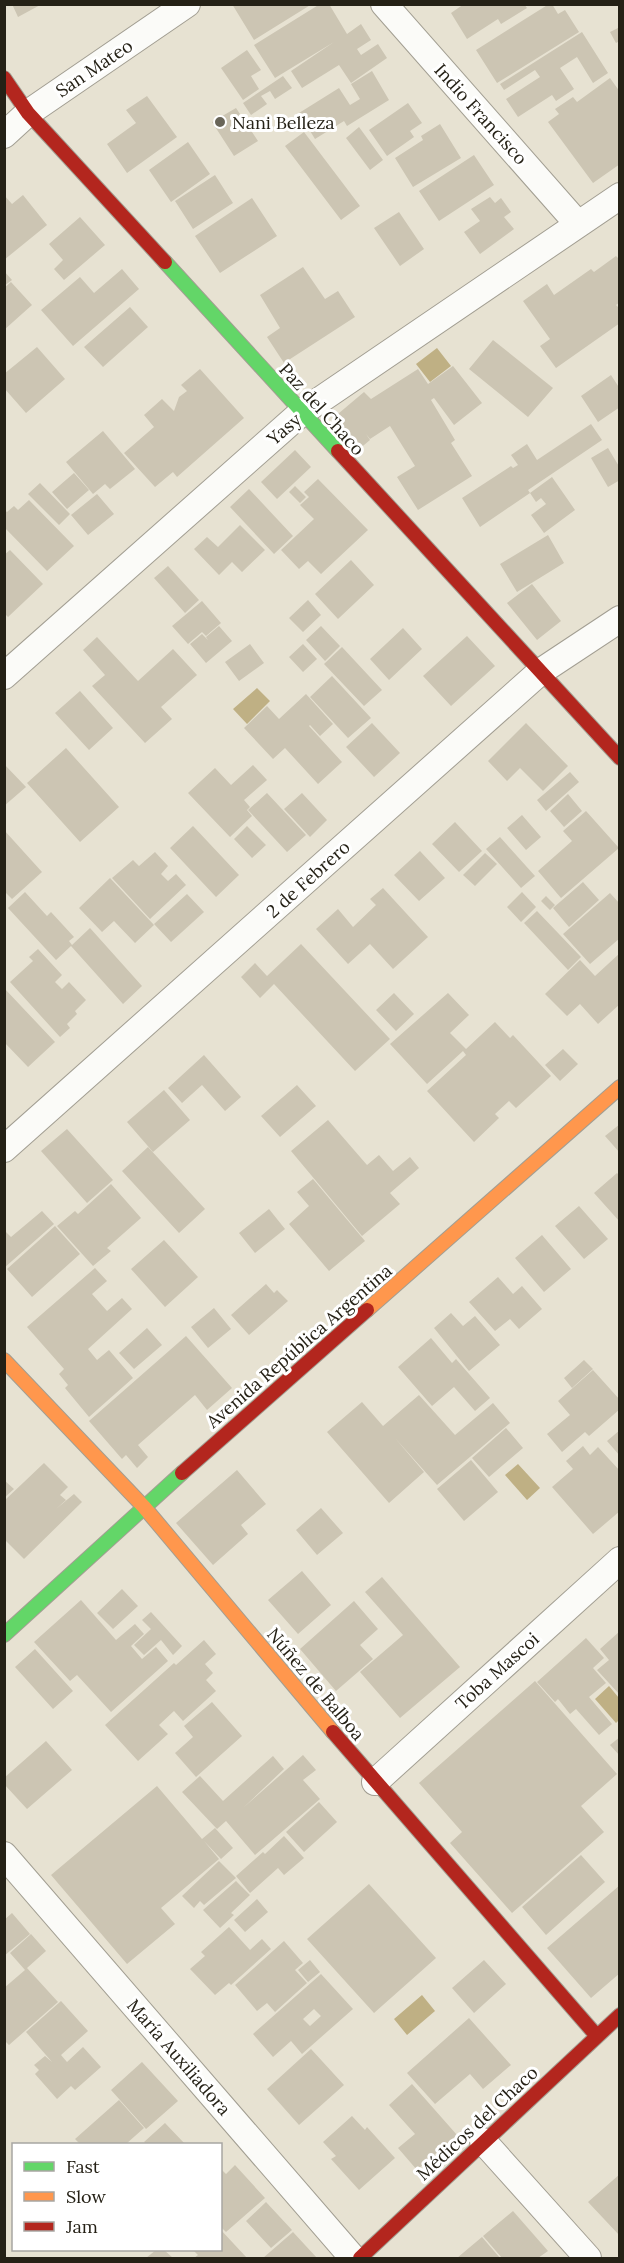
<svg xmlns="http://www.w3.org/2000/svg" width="624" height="2263" font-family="Lora,serif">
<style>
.water{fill:#bfb084}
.building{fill:#ccc5b3;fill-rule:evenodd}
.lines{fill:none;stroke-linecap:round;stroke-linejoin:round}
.street-casing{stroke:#a29e92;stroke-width:28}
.fast-casing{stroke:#a29e92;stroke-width:16}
.slow-casing{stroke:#a29e92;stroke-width:16}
.jam-casing{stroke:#a29e92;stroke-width:16}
.street{stroke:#fbfbf8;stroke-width:26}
.fast{stroke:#63d668;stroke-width:14}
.slow{stroke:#ff974d;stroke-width:14}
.jam{stroke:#b3261e;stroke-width:14}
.poi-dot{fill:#696558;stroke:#fff;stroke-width:2}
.labels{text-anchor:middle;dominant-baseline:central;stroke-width:6;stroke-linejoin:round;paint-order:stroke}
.street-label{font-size:18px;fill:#252116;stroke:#fff}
.poi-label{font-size:18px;fill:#252116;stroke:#fff;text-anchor:start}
</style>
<rect width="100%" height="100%" fill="#e7e2d2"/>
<!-- water -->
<path class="water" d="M437,348L451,366L430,382L416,364Z
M257,688L270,701L247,724L233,709Z
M518,1464L540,1488L527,1500L505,1475Z
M609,1686L619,1698V1720L616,1723L595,1699Z
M422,1995L435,2011L407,2035L394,2019Z"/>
<!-- building -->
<path class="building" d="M12,4H42L18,17Z
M232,4H312L254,40Z
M320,4H329L347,34L361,24L371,40L357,49L361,55L378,44L387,58L351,83L339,65L302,88L291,71L334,42L275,78L254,45Z
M464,4H524L527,8L501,24L498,19L467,39L451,13Z
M549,4H552L558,14L565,10L579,32L497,83L476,50Z
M620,27V41L616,43L610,32Z
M582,32L608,73L593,83L577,57L560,68L574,89L556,101L552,95L518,117L506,99L540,77L535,70L504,90L500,84Z
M247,50L261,70L251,76L259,89L243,100L221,68Z
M372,71L389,100L347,126L344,121L315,139L299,113L339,88L350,105L360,99L351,84Z
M283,76L292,88L275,99L270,91L261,96L267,104L251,115L243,103Z
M610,78L620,92V164L593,183L548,122L559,114L555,109L573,97L577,102Z
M147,96L177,137L127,173L107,144L136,123L126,110Z
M408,103L422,123L410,131L414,137L387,156L369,130Z
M236,108L258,141L234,156L212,122Z
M440,124L461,158L413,187L395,158L423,140L421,136Z
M359,127L383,160L370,170L346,138Z
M304,132L360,206L341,220L285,146Z
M188,142L210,174L171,202L149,170Z
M474,155L494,185L439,221L419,191Z
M215,175L233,203L193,229L175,201Z
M4,195L12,204L23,195L47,225L4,260Z
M490,197L495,203L501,198L511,212L504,217L514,229L480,254L464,232L480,221L471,209Z
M252,198L277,236L220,273L195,236Z
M399,212L424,249L400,266L374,228Z
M80,217L105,245L64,280L54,269L63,260L49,244Z
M616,256L620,260V302L616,305L620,309V323L556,368L540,346L550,339L523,301L547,284L554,295L591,269L594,272Z
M303,267L325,299L338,291L355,317L284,363L267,337L280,328L260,295Z
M122,269L139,289L73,346L41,310L80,277L94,293Z
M4,271L12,280L4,286Z
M11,282L32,305L4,330V288Z
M130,307L148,327L103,367L84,347Z
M493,340L553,388L528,417L469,369Z
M37,347L65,379L26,413L4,388V374Z
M453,366L482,403L454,425L434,398L431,400L455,440L451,443L472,476L418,510L397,477L415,466L390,426L370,439L366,434L370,440L358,450L332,419L364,392L371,399L418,369L428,384Z
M200,369L244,418L177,477L173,472L155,487L124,453L154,427L144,415L162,399L174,411L179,397L187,391L181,385Z
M611,375L620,389V407L598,422L581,396Z
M591,424L602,440L528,490L530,493L480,527L462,498L511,466L513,468L518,465L511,455L527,444L537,460Z
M103,431L135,469L110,489L105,484L93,494L66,462Z
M608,448L620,468V480L608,487L591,458Z
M295,450L311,467L277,499L261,482Z
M74,473L89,490L67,509L52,492Z
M552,477L575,510L544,533L531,515L546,504L541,498L536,502L530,493Z
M318,479L368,530L321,574L308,561L299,569L281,550L314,519L300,505L309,497L304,492Z
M40,483L70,514L59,525L28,494Z
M295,486L306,497L300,503L289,492Z
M249,489L293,536L274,554L230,507Z
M97,494L114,514L88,535L71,515Z
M29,500L74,546L47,571L4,527V510L7,512L14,506L18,510Z
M240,525L265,550L242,572L232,562L219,575L194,549L207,537L218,547Z
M548,535L564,563L517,592L500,564Z
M10,550L43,584L8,617L4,613V555Z
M351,560L374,585L338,619L315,594Z
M168,566L199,600L185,613L154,578Z
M532,584L561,621L537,640L507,603Z
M308,600L321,615L303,632L289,618Z
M202,601L221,623L206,636L202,632L188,644L172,626Z
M219,626L232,641L206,663L190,644L202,634L208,640L206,637Z
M321,626L340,646L325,661L306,640Z
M403,628L422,649L389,680L370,659Z
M467,636L495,666L451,706L423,676Z
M97,637L138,681L173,649L197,675L161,707L172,719L145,743L92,686L105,675L83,650Z
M250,644L264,663L239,681L225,662Z
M303,644L317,659L303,672L289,657Z
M342,647L382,690L364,706L324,664Z
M332,676L371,718L348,738L310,697Z
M80,691L113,728L89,750L55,713Z
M306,694L333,724L320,736L310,725L309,726L342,762L318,784L285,748L273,759L244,728L267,706L279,719Z
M372,723L400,753L374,777L346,747Z
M526,723L568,766L543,791L520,768L507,781L488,761Z
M66,748L119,807L80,842L27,783Z
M4,764L26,787L4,806Z
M253,765L267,780L244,800L250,807L247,810L252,816L230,837L188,793L215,768L231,785Z
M570,772L579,782L546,811L537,800Z
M267,793L306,835L287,852L248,810Z
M302,793L327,820L310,837L284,809Z
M568,794L582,811L564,827L550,811Z
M586,811L619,848L561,898L538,871L572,841L563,831Z
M522,815L541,837L526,850L507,828Z
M455,822L482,851L459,872L432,844Z
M193,826L239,875L216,897L170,848Z
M247,826L266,845L252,858L234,839Z
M4,830L42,872L12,899L4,891Z
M500,837L535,876L521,888L486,849Z
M420,851L445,878L419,901L394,875Z
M155,852L168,866L161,874L168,881L176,874L186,885L150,919L112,878L133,860L139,866Z
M485,853L497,864L475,886L463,875Z
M110,878L154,925L135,943L114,921L102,932L79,908Z
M583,882L599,900L569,927L553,908Z
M383,888L428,937L393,969L370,944L348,964L316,929L338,909L353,927L376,905L370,899Z
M25,892L47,916L51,912L74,937L69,941L72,945L90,928L142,986L123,1004L71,946L56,960L8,908Z
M522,892L536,907L521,922L507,907Z
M610,893L620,904V938L590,964L563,934Z
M187,894L204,912L171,942L154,924Z
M546,896L555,905L550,910L541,901Z
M537,911L581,957L568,970L524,923Z
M301,944L390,1039L355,1071L274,984L260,998L241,977L255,963L267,976Z
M38,949L62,975L55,982L62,989L69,982L86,1000L75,1011L77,1014L67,1024L70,1028L60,1037L10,982L33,961L29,957Z
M620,953V1004L598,1024L580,1004L567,1016L545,994L580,960L595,976Z
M4,988L55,1042L28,1067L4,1042Z
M394,993L414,1014L396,1031L376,1010Z
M448,993L469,1015L450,1033L466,1049L495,1022L510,1038L513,1035L551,1076L516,1108L509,1101L495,1114L499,1118L474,1142L427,1091L466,1055L463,1051L427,1084L390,1044Z
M563,1049L578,1064L560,1081L545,1065Z
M204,1055L241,1097L225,1111L202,1085L182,1103L168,1088Z
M297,1085L316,1106L280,1137L261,1116Z
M164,1090L190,1120L153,1152L127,1122Z
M328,1120L367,1165L379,1155L393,1171L410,1157L419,1168L390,1193L400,1204L362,1236L291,1151Z
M620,1124V1153L605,1136Z
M67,1129L113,1180L87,1203L41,1151Z
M148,1147L205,1209L179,1233L122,1171Z
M617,1173L620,1176V1222L594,1193Z
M313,1179L365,1241L329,1271L289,1224L309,1206L297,1192Z
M111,1184L141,1218L107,1248L111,1251L93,1266L57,1226L75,1211L78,1214Z
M579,1206L608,1239L584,1259L555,1226Z
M269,1209L285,1229L255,1253L239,1233Z
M42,1211L54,1224L4,1268V1230L11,1237Z
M55,1226L80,1254L32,1297L7,1269Z
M542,1235L571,1269L544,1292L515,1258Z
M164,1240L198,1277L165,1307L131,1269Z
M95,1268L107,1281L92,1294L107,1311L122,1298L132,1309L88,1349L97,1360L109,1350L133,1378L89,1417L65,1388L68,1385L59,1374L64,1369L27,1327Z
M498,1277L513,1294L522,1286L542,1309L519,1329L510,1319L495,1331L469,1302Z
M266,1284L274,1293L277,1290L288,1301L249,1335L231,1315Z
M214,1308L231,1329L208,1348L191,1327Z
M451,1313L463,1326L475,1316L500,1345L469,1371L434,1328Z
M147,1328L162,1345L134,1369L119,1353Z
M186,1336L232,1388L207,1410L195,1395L138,1445L148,1457L137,1468L126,1455L122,1459L89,1421Z
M431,1338L452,1363L456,1359L490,1398L475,1411L454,1387L432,1406L398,1367Z
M584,1360L593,1369L572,1388L564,1378Z
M593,1370L620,1400V1409L589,1436L585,1432L562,1452L547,1434L570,1415L558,1401Z
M419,1395L455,1435L493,1403L510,1423L437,1485L395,1438L424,1472L389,1503L327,1432L362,1402L383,1426Z
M506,1428L523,1448L489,1477L472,1458Z
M620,1430V1456L607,1441Z
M583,1446L590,1455L598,1447L620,1471V1511L593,1534L552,1487L573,1469L566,1461Z
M471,1460L498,1492L464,1521L437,1489Z
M44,1463L68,1487L60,1495L66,1500L56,1509L74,1494L82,1502L24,1559L4,1539V1501Z
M237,1470L266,1504L241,1525L248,1534L213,1565L176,1523Z
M4,1480L14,1489L4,1498Z
M321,1508L343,1533L317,1555L296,1530Z
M302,1571L331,1605L298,1634L268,1600Z
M382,1577L460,1667L400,1718L360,1672L403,1635L365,1592Z
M122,1589L138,1606L113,1629L97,1613Z
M81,1600L116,1640L135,1624L144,1634L131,1646L142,1659L156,1647L168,1661L111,1712L77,1675L70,1681L34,1642Z
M354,1601L378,1629L360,1645L373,1659L336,1691L300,1649Z
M151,1612L182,1646L173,1655L161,1640L144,1655L134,1645L151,1629L142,1620Z
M620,1631V1695L597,1670L609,1660L600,1649Z
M586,1638L604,1658L593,1668L606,1683L589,1697L612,1724L599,1735L576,1709L570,1714L558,1699L555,1702L537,1682Z
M204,1640L216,1654L205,1664L213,1673L206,1680L216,1691L183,1721L174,1711L159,1725L168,1734L138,1761L105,1725L174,1663L176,1665Z
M35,1649L73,1691L53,1709L15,1667Z
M535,1681L617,1774L581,1806L604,1832L512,1913L450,1843L462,1832L419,1783Z
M212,1702L242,1736L196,1777L175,1753L193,1737L184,1726Z
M620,1737V1756L610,1745Z
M46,1741L72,1770L27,1809L4,1784V1778Z
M303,1755L316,1770L303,1780L320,1799L255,1855L226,1821L217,1829L182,1792L200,1776L223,1801L273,1756L284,1769L243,1808Z
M157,1786L202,1839L215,1828L233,1848L221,1859L204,1841L219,1859L161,1908L175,1924L127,1964L51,1875Z
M319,1802L337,1822L304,1852L286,1832Z
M284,1836L304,1858L284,1875L278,1868L250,1893L236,1876L263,1852L265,1854Z
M581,1855L605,1882L546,1935L522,1907Z
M219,1861L236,1878L204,1905L200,1901L194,1908L182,1896Z
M236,1881L250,1895L231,1913L234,1915L220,1928L203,1910Z
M369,1884L436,1958L374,2013L307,1939Z
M620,1885V1973L591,1998L547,1948Z
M257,1899L268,1912L245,1932L234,1920Z
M12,1913L30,1934L4,1956V1920Z
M229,1927L250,1950L262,1939L271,1949L231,1985L229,1983L215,1995L190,1969L205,1956L201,1952Z
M31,1934L46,1951L27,1968L58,2002L9,2045L4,2040V1988L25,1970L10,1953Z
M284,1941L303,1963L295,1970L307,1983L275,2012L267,2003L257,2011L235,1985Z
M310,1960L320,1972L308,1982L298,1970Z
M484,1960L506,1984L474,2013L452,1988Z
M321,1974L353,2009L302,2054L291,2041L273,2057L253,2034ZM314,2009L321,2016L310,2026L303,2019Z
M61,2001L88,2031L61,2055L67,2062L83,2047L101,2067L75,2090L71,2086L57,2099L35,2074L39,2070L34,2065L45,2056L52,2062L26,2032Z
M469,2018L511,2065L483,2089L470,2074L435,2104L407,2073Z
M311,2049L344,2085L299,2125L267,2089Z
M142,2062L178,2101L146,2129L111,2090Z
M412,2084L457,2135L417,2170L398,2148L415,2134L389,2105Z
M119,2100L144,2128L126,2144H80L75,2139Z
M352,2116L365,2130L367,2127L395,2158L359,2190L331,2159L336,2156L323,2142Z
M165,2123L185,2144H146L144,2142Z
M235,2165L265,2198L226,2232L220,2226V2168L226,2174Z
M620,2174V2236L588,2202Z
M266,2202L292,2230L271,2248L246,2221Z
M513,2211L548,2251L538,2258H502L483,2236Z
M220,2229L247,2258H194L198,2255L193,2250H220Z
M293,2232L317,2258H263Z
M482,2237L500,2258H457Z
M156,2250H164L173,2258H146Z"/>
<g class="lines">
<defs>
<path id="street" d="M384,4L577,223
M4,135L28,113L187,4
M4,676L301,413L620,196
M4,1149L540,672L620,619
M375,1782L620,1560
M4,1855L353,2258
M483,2141L588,2258"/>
<path id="fast" d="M165,262L338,451
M4,1635L182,1473"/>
<path id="slow" d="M367,1310L620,1087
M4,1360L144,1507L333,1732"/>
<path id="jam" d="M4,78L28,113L165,262
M338,451L620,758
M182,1473L367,1310
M333,1732L596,2035
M360,2258L620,2015"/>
</defs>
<!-- street casing -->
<use href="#street" class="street-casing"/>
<!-- fast casing -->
<use href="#fast" class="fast-casing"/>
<!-- slow casing -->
<use href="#slow" class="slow-casing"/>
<!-- jam casing -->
<use href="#jam" class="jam-casing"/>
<!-- street -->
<use href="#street" class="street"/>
<!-- fast -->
<use href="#fast" class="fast"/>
<!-- slow -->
<use href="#slow" class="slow"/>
<!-- jam -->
<use href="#jam" class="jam"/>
</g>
<!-- markers -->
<circle class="poi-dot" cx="220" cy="122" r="6"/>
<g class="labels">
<!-- street labels -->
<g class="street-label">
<text transform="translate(94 68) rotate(-34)">San Mateo</text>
<text transform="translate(481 114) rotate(48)">Indio Francisco</text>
<text transform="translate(322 409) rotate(48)">Paz del Chaco</text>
<text transform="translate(284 429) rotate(-41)">Yasy</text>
<text transform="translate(308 879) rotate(-42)">2 de Febrero</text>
<text transform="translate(299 1346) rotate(-41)">Avenida República Argentina</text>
<text transform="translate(497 1671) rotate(-42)">Toba Mascoi</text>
<text transform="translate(316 1684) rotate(50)">Núñez de Balboa</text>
<text transform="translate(179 2057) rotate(49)">María Auxiliadora</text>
<text transform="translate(477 2123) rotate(-43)">Médicos del Chaco</text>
</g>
<!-- poi labels -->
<g class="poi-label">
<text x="232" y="122">Nani Belleza</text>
</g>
</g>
<!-- border -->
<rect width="624" height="2263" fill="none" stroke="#252116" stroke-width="12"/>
<!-- legend -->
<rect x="12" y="2143" width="210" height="108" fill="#ffffff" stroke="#a8a6a2" stroke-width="1.5"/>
<rect x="24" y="2162" width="30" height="9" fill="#63d668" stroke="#a8a6a2" stroke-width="1.5"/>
<text x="66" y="2173" font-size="18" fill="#252116">Fast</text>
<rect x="24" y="2192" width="30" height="9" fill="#ff974d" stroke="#a8a6a2" stroke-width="1.5"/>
<text x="66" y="2203" font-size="18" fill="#252116">Slow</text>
<rect x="24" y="2222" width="30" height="9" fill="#b3261e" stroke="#a8a6a2" stroke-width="1.5"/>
<text x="66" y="2233" font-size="18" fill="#252116">Jam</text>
</svg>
